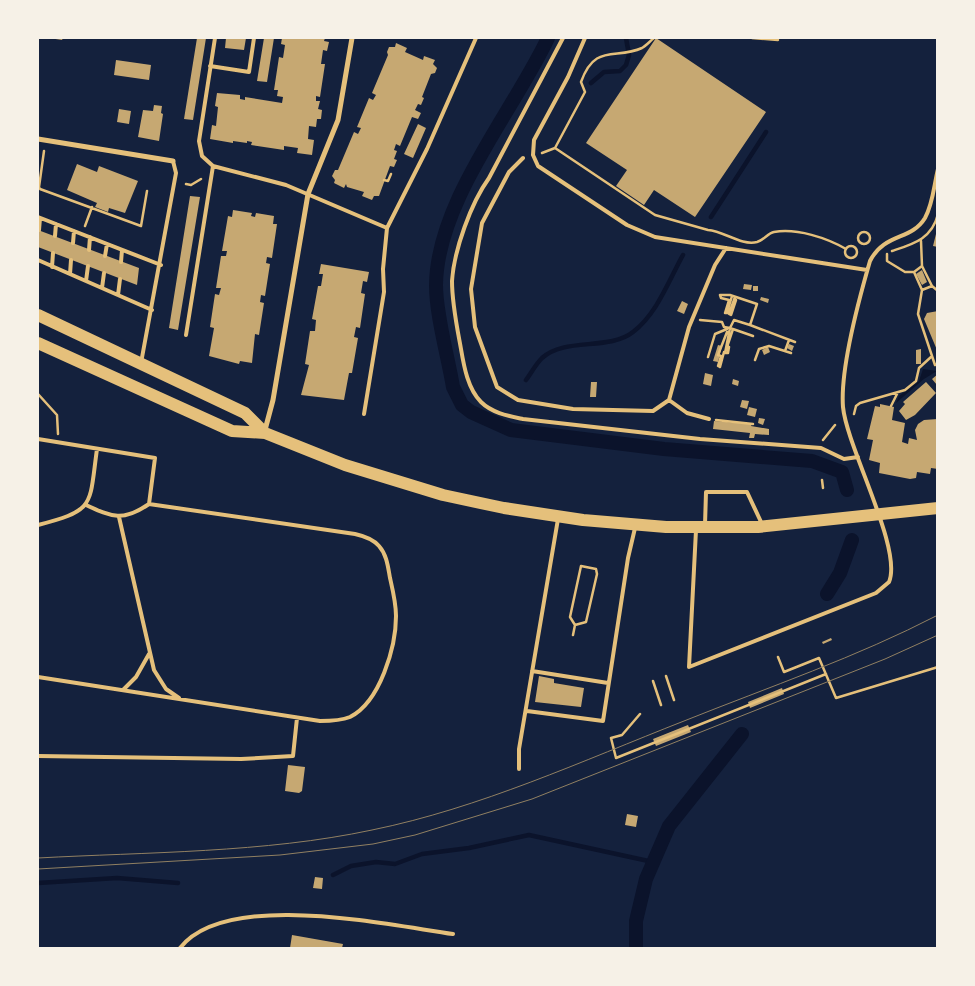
<svg xmlns="http://www.w3.org/2000/svg" width="975" height="986" font-family="'Titillium Web',sans-serif">
<style>
.water{fill:#0b132b}
.lines{fill:none;stroke-linecap:round;stroke-linejoin:round}
.stream{stroke:#0b132b;stroke-width:4.5}
.canal{stroke:#0b132b;stroke-width:14}
.building{fill:#c6a872}
.path{stroke:#e5c07b;stroke-width:2.5}
.service{stroke:#e5c07b;stroke-width:4}
.minor{stroke:#e5c07b;stroke-width:5}
.primary{stroke:#e5c07b;stroke-width:12}
.tram{stroke:#918062;stroke-width:1}
</style>
<rect width="100%" height="100%" fill="#14213d"/>
<!-- water -->
<path class="water" d="M923,369L937,371L924,379L896,403L899,396L919,381Z"/>
<g class="lines">
<!-- stream -->
<path class="stream" d="M591,83L604,72L620,71L626,65L629,55L626,38
M711,217L766,132
M526,380C531,373 536,364 542,358C565,337 609,351 633,332C657,314 669,280 683,255
M333,875L351,866L376,862L395,864L422,854L469,848L529,835L653,862
M38,883L117,878L178,883"/>
<!-- canal -->
<path class="canal" d="M548,38C513,112 437,201 436,285C436,315 448,357 453,387L462,405L471,412L511,430L664,449L812,461L842,472L847,490
M827,594L840,573L852,540
M636,948V921L646,879L669,826L742,734"/>
</g>
<!-- building -->
<path class="building" d="M49,38H63L62,40Z
M197,38H206L193,120L184,119Z
M226,38H246L244,50L225,48Z
M264,38H274L267,82L257,81Z
M282,38H325L324,41L329,42L327,51L323,50L321,64H325L320,97L316,96V101H320L318,109L322,110L321,119H317L316,127L309,126L308,139L314,140L312,155L297,153L298,148L284,146V150L251,145L252,142L247,141V143L233,141V143L210,139L212,125L216,126L218,107L215,106L217,93L240,95V99L245,100V97L282,103L283,97L277,96L278,90H274L279,57L283,58L285,45L281,44Z
M656,38L766,112L695,217L654,190L644,205L616,186L627,170L586,143Z
M396,43L407,48L405,52L423,60L424,56L435,60L433,64L437,68L435,73L431,74L422,97L424,98L421,105L418,104L415,110L421,113L418,119L412,117L400,146L396,144L394,150L397,151L394,159L397,160L394,167L390,166L379,196H374L372,200L362,196L364,192L347,187L346,184L344,188L334,183L335,180L332,176L335,170H338L354,132L358,134L361,128L357,127L369,98L373,100L376,95L372,93L388,55L387,52L389,47H395Z
M116,60L151,65L149,80L114,75Z
M154,105L162,106L161,113L163,114L159,141L138,137L143,110L153,111Z
M119,109L131,111L129,124L117,122Z
M418,124L426,128L413,158L404,154Z
M77,164L97,172L99,166L138,181L125,213L109,208L108,212L95,207L97,203L67,190Z
M190,196L200,197L178,330L169,328Z
M233,210L252,213L251,216L255,217L256,213L274,216L273,224H277L272,258L267,257L266,263L270,264L265,296L261,295L260,302L264,303L259,335L255,334L252,363L240,361L239,364L209,356L214,328L210,327L215,294L219,295L221,288H216L221,256H226L227,251H222L228,216L232,217Z
M38,230L139,268L137,285L38,247Z
M937,230H938V247L933,246Z
M321,264L369,272L367,282L363,281L361,293L365,294L360,328L356,327L354,337L358,338L352,373H349L344,400L301,395L309,365L305,364L310,331H315L316,320L312,319L318,286H321L323,274H319Z
M922,270L927,282L922,285L916,274Z
M744,284L752,285L751,290L743,289Z
M753,286H758V291H753Z
M761,297L769,299L768,303L760,300Z
M682,301L688,304L684,314L677,311Z
M938,311V350H937L924,319L927,313Z
M789,344L794,346L792,351L787,348Z
M718,345L722,346L718,362L713,361Z
M768,347L770,352L764,355L762,350Z
M921,349V364H916V350Z
M705,373L713,375L711,386L703,384Z
M938,374V384L937,385L932,379Z
M733,379L739,381L738,386L732,384Z
M591,382H597L596,397H590Z
M926,382L936,393L915,415L906,420L899,411L905,404L903,402Z
M742,400L749,401L747,409L740,407Z
M880,404L894,407L892,420L905,423L902,442L908,444L909,438L917,440L915,430L918,424L924,420L938,419V469L931,468L930,474L917,472L916,478L910,479L879,473L880,463L869,460L873,440L867,439L875,406L880,407Z
M749,407L757,409L755,417L747,415Z
M759,418L765,419L763,425L758,423Z
M714,421L752,424L751,426L769,429V435L755,434L754,438H749L750,433L713,429Z
M831,638L832,640L823,644L822,642Z
M539,676L554,679V683L584,688L581,707L535,702Z
M782,688L784,694L750,708L748,702Z
M688,725L691,732L656,746L653,739Z
M288,765L305,767L302,791L299,793L285,791Z
M627,814L638,816L636,827L625,825Z
M315,877L323,878L322,889L313,888Z
M292,935L343,944L342,948H290Z"/>
<g class="lines">
<!-- path -->
<path class="path" d="M752,38L778,40
M555,148L655,215L708,230C724,231 741,246 757,242C764,240 768,233 774,232C797,228 827,238 846,249
M44,151L39,187L40,189L141,226L147,191
M542,153L555,148L585,92L581,82C595,43 615,60 642,48C646,46 650,41 654,38
M384,180L388,181L391,174
M186,184L191,185L201,179
M85,226L92,207
M858 238a6 6 0 1 1 12 0a6 6 0 1 1-12 0Z
M845 252a6 6 0 1 1 12 0a6 6 0 1 1-12 0Z
M892,251C913,244 932,239 938,214
M887,254V261L905,272H914L922,266L921,241
M922,266L932,286
M914,272L922,290
M938,291L932,286L922,290L918,314L935,365L938,364
M732,296L727,313H725L729,300L721,298L720,295H730L757,304L750,325L795,342
M735,297L729,314L731,315L736,300
M700,320L722,322L724,327L730,328L734,320L750,325
M785,351L789,340
M725,353L730,328L753,336
M728,353H725L733,329
M728,353L729,347
M708,357L715,334L727,329
M755,360L759,349L769,346L791,353
M720,367L718,366L721,356L718,355L727,332
M720,367L724,352
M38,394L57,415L58,434
M891,406L898,392
M854,414L856,406L860,403L905,390L916,381L919,368L931,357
M716,420L753,424
M823,440L835,425
M822,480L823,488
M573,635L575,625L586,622L597,574L596,569L581,566L570,617L575,625
M778,657L784,672L819,658L836,698L938,667
M666,676L674,700
M653,681L661,705
M640,714L622,735L611,738L616,758L826,674"/>
<!-- service -->
<path class="service" d="M563,38L489,178C471,203 454,250 452,281C452,304 457,327 461,349C464,367 468,389 481,402C492,413 509,416 523,419L700,439L821,448L844,459L858,457
M585,38L568,77L534,140L533,155L538,166L627,225L655,237L867,270
M210,66L249,72L254,38
M523,158L509,172L482,223L471,289L475,327L497,387L518,400L573,409L653,411L669,400L689,327L715,265L726,248
M213,166L286,185L387,228L427,149L476,38
M38,217L161,265
M39,230L40,218
M55,236L56,224
M73,243L74,231
M89,250L90,237
M105,256L107,244
M38,260L152,310
M121,262L122,250
M52,267L53,253
M70,274L71,260
M86,281L88,266
M102,288L104,273
M118,295L120,279
M186,335L213,166L202,156L199,141L215,38
M141,363L176,173L173,161
M669,400L687,413L709,419
M364,414L384,292L383,269L387,228
M38,439L155,458L149,504
M119,517L154,670L166,689L179,698
M38,525C96,510 89,506 97,449
M705,525L706,492H747L762,524
M696,530L689,667L876,593L889,582C903,549 847,448 843,407C840,368 859,299 870,261C885,232 911,241 925,218C933,204 934,185 938,169
M532,671L608,683
M38,677L320,721C330,721 340,721 350,717C380,702 396,647 396,616C396,603 393,591 390,578C388,567 387,555 379,546C373,539 364,536 355,534L149,504C123,522 112,517 86,505
M123,690L136,677L149,654
M527,711L603,721L628,558L635,528
M38,756L241,759L293,756L297,718
M519,769V749L558,519
M180,948C226,889 388,925 453,934"/>
<!-- minor -->
<path class="minor" d="M38,139L173,161
M265,430L273,400L308,194L338,120L352,38"/>
<!-- primary -->
<path class="primary" d="M38,315L245,413L265,433
M38,343L232,431L265,433L345,465L443,495L504,508L583,520L666,527H758L938,508"/>
<!-- tram -->
<path class="tram" d="M38,858C147,852 264,853 372,830C480,808 582,761 684,721C769,687 857,657 938,615
M38,869L280,855L373,844L415,835L532,799L885,659L938,635"/>
</g>
<!-- border -->
<rect width="975" height="986" fill="none" stroke="#f6f1e7" stroke-width="78"/>
</svg>
